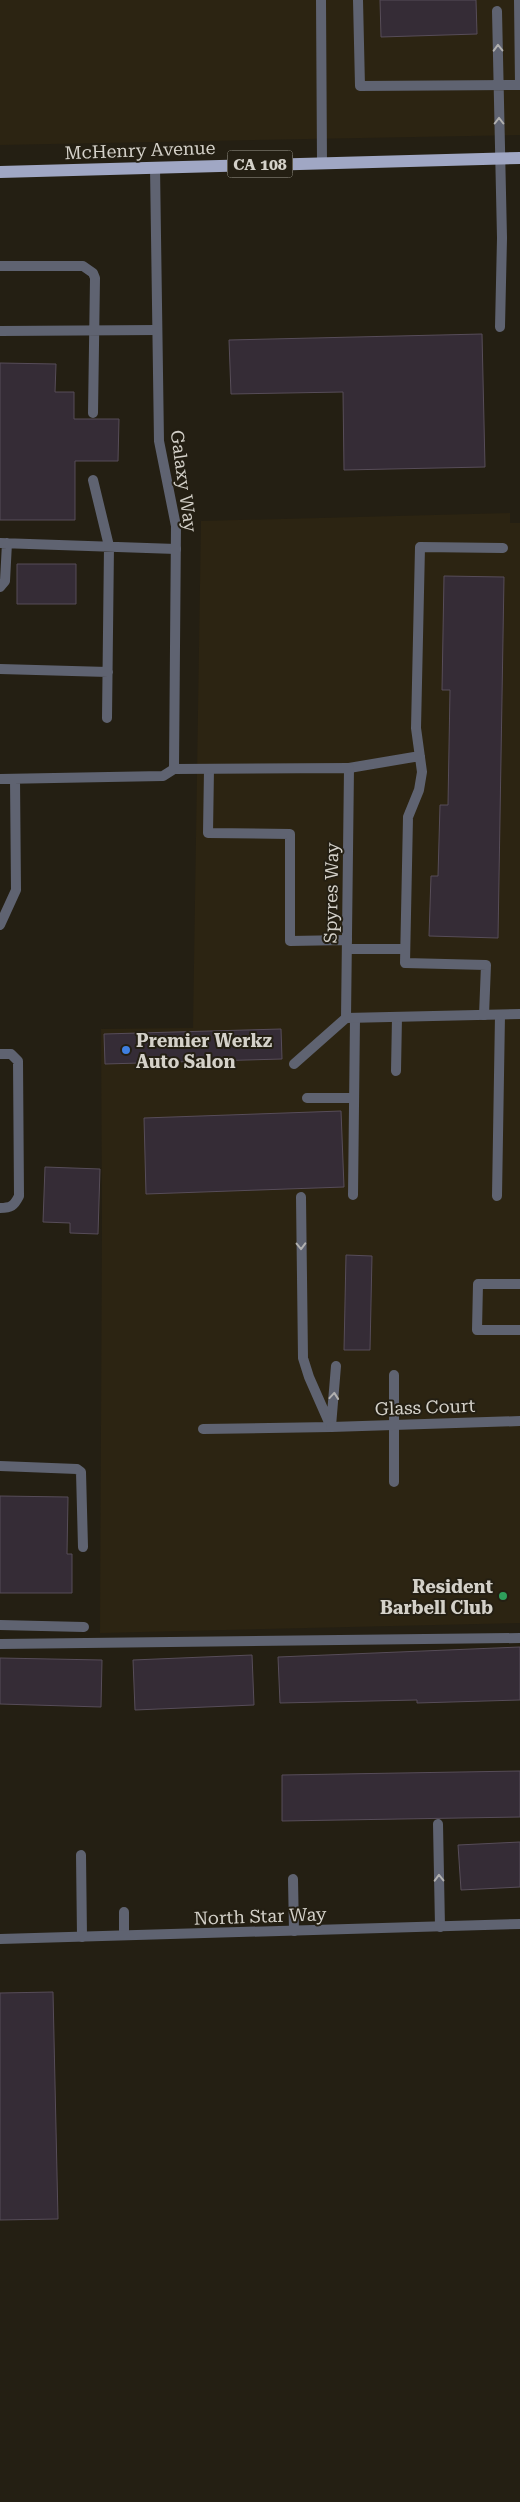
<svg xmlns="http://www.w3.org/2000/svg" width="520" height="2502" font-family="'Roboto Serif',serif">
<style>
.built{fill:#2c2412}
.building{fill:#352c36;stroke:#574d59}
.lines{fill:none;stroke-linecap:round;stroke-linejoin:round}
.lane{stroke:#5f6371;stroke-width:10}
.street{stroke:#5f6371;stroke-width:10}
.primary{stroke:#a0a7c4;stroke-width:12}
.oneway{stroke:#b1b0af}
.shop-dot{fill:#3f7fe0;stroke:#241f13;stroke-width:2}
.leisure-dot{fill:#2e9e5b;stroke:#241f13;stroke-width:2}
.labels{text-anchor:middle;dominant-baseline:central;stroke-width:4;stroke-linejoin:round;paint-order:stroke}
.shield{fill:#241f13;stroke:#9f9c92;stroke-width:1}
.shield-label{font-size:16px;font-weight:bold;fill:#d4d1c9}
.street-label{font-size:18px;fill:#d4d1c9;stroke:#241f13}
.poi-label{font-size:18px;font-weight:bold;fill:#d4d1c9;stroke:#241f13;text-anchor:start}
</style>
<rect width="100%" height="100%" fill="#241f13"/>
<!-- built -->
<path class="built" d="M0,0H520V135L0,145Z
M510,513V523H520V1623L100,1633L102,1219L101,1029L193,1028L201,521Z"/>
<!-- building -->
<path class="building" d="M380,0H476L477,34L381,37Z
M482,334L485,467L344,470L343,392L231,394L229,340Z
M0,363L56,364L55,392H74V419H119L118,461H75V520H0Z
M17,564H76V604H17Z
M444,576L504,577L498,938L429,936L431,876H438L440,805H448L450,690H442Z
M281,1029L282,1059L105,1064L104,1034Z
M341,1111L344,1187L146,1194L144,1118Z
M45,1167L100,1169L98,1234L70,1233V1223L43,1222Z
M346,1255L372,1256L370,1350H344Z
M0,1496L68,1497L67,1554H72V1593H0Z
M520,1647V1700L417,1703V1700L280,1703L278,1657Z
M252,1655L254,1705L135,1710L133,1660Z
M0,1658L102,1660L101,1707L0,1704Z
M520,1771V1817L282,1821V1775Z
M520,1842V1887L461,1890L458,1845Z
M53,1992L58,2219L0,2220V1993Z"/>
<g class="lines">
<!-- lane -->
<path class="lane" d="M321,0L322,163
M358,0L360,86L520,85
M519,0L520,85
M497,11L502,238L500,327
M0,266H83L93,273L95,278L93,413
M0,331L157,330
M93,480L109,546L107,718
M0,543L176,549
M0,587L5,581L7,543
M0,669L108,672
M349,768L420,756
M209,769L208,833L290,834V941L347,940
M347,949H405
M484,1015L486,965L405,963L408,817L419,790L422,772L416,728L420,547L503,548
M0,1054H11L18,1061L19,1196C14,1206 11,1208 0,1208
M294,1064L346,1018
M396,1071L397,1017
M307,1098H354
M353,1195L355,1018
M497,1196L500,1015
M301,1197L303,1358L309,1377L331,1427
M520,1284H478L477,1330H520
M331,1426L336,1366
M203,1429L331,1427
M0,1466L77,1469L81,1472L83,1547
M394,1482V1375
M0,1625L84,1627
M0,1644L520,1638
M438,1824L440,1927
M81,1855L82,1937
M293,1879L294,1931
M124,1912V1935"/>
<!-- street -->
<path class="street" d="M155,167L159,441L176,526L174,769
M174,769L349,768L346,1018L520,1014
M0,779L163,776L174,769
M0,925L16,890L15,779
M331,1427L520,1421
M0,1939L520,1924"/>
<!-- primary -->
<path class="primary" d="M0,172L520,158"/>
</g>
<!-- one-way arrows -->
<defs><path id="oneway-chevron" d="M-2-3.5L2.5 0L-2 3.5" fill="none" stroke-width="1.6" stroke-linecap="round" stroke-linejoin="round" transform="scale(1.25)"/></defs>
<g class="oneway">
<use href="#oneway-chevron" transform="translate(498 48) rotate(-91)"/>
<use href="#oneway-chevron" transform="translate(499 121) rotate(-90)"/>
<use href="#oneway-chevron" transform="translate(301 1246) rotate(89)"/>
<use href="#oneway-chevron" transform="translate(334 1396) rotate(-85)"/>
<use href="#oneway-chevron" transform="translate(439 1878) rotate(-91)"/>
</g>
<!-- markers -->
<circle class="shop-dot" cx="126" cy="1050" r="5"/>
<circle class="leisure-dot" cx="503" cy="1596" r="5"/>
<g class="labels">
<!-- shield labels -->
<rect class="shield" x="227.5" y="150.5" width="65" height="27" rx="4"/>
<g class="shield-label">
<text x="260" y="164">CA 108</text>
</g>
<!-- street labels -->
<g class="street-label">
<text transform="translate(140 150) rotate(-2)">McHenry Avenue</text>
<text transform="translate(184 481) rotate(82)">Galaxy Way</text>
<text transform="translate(331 893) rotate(-89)">Spyres Way</text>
<text transform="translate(425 1407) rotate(-2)">Glass Court</text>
<text transform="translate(260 1916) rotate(-2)">North Star Way</text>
</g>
<!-- poi labels -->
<g class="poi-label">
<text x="136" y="1040">Premier Werkz<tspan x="136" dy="21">Auto Salon</tspan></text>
<text x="493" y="1586" text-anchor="end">Resident<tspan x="493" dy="21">Barbell Club</tspan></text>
</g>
</g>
</svg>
